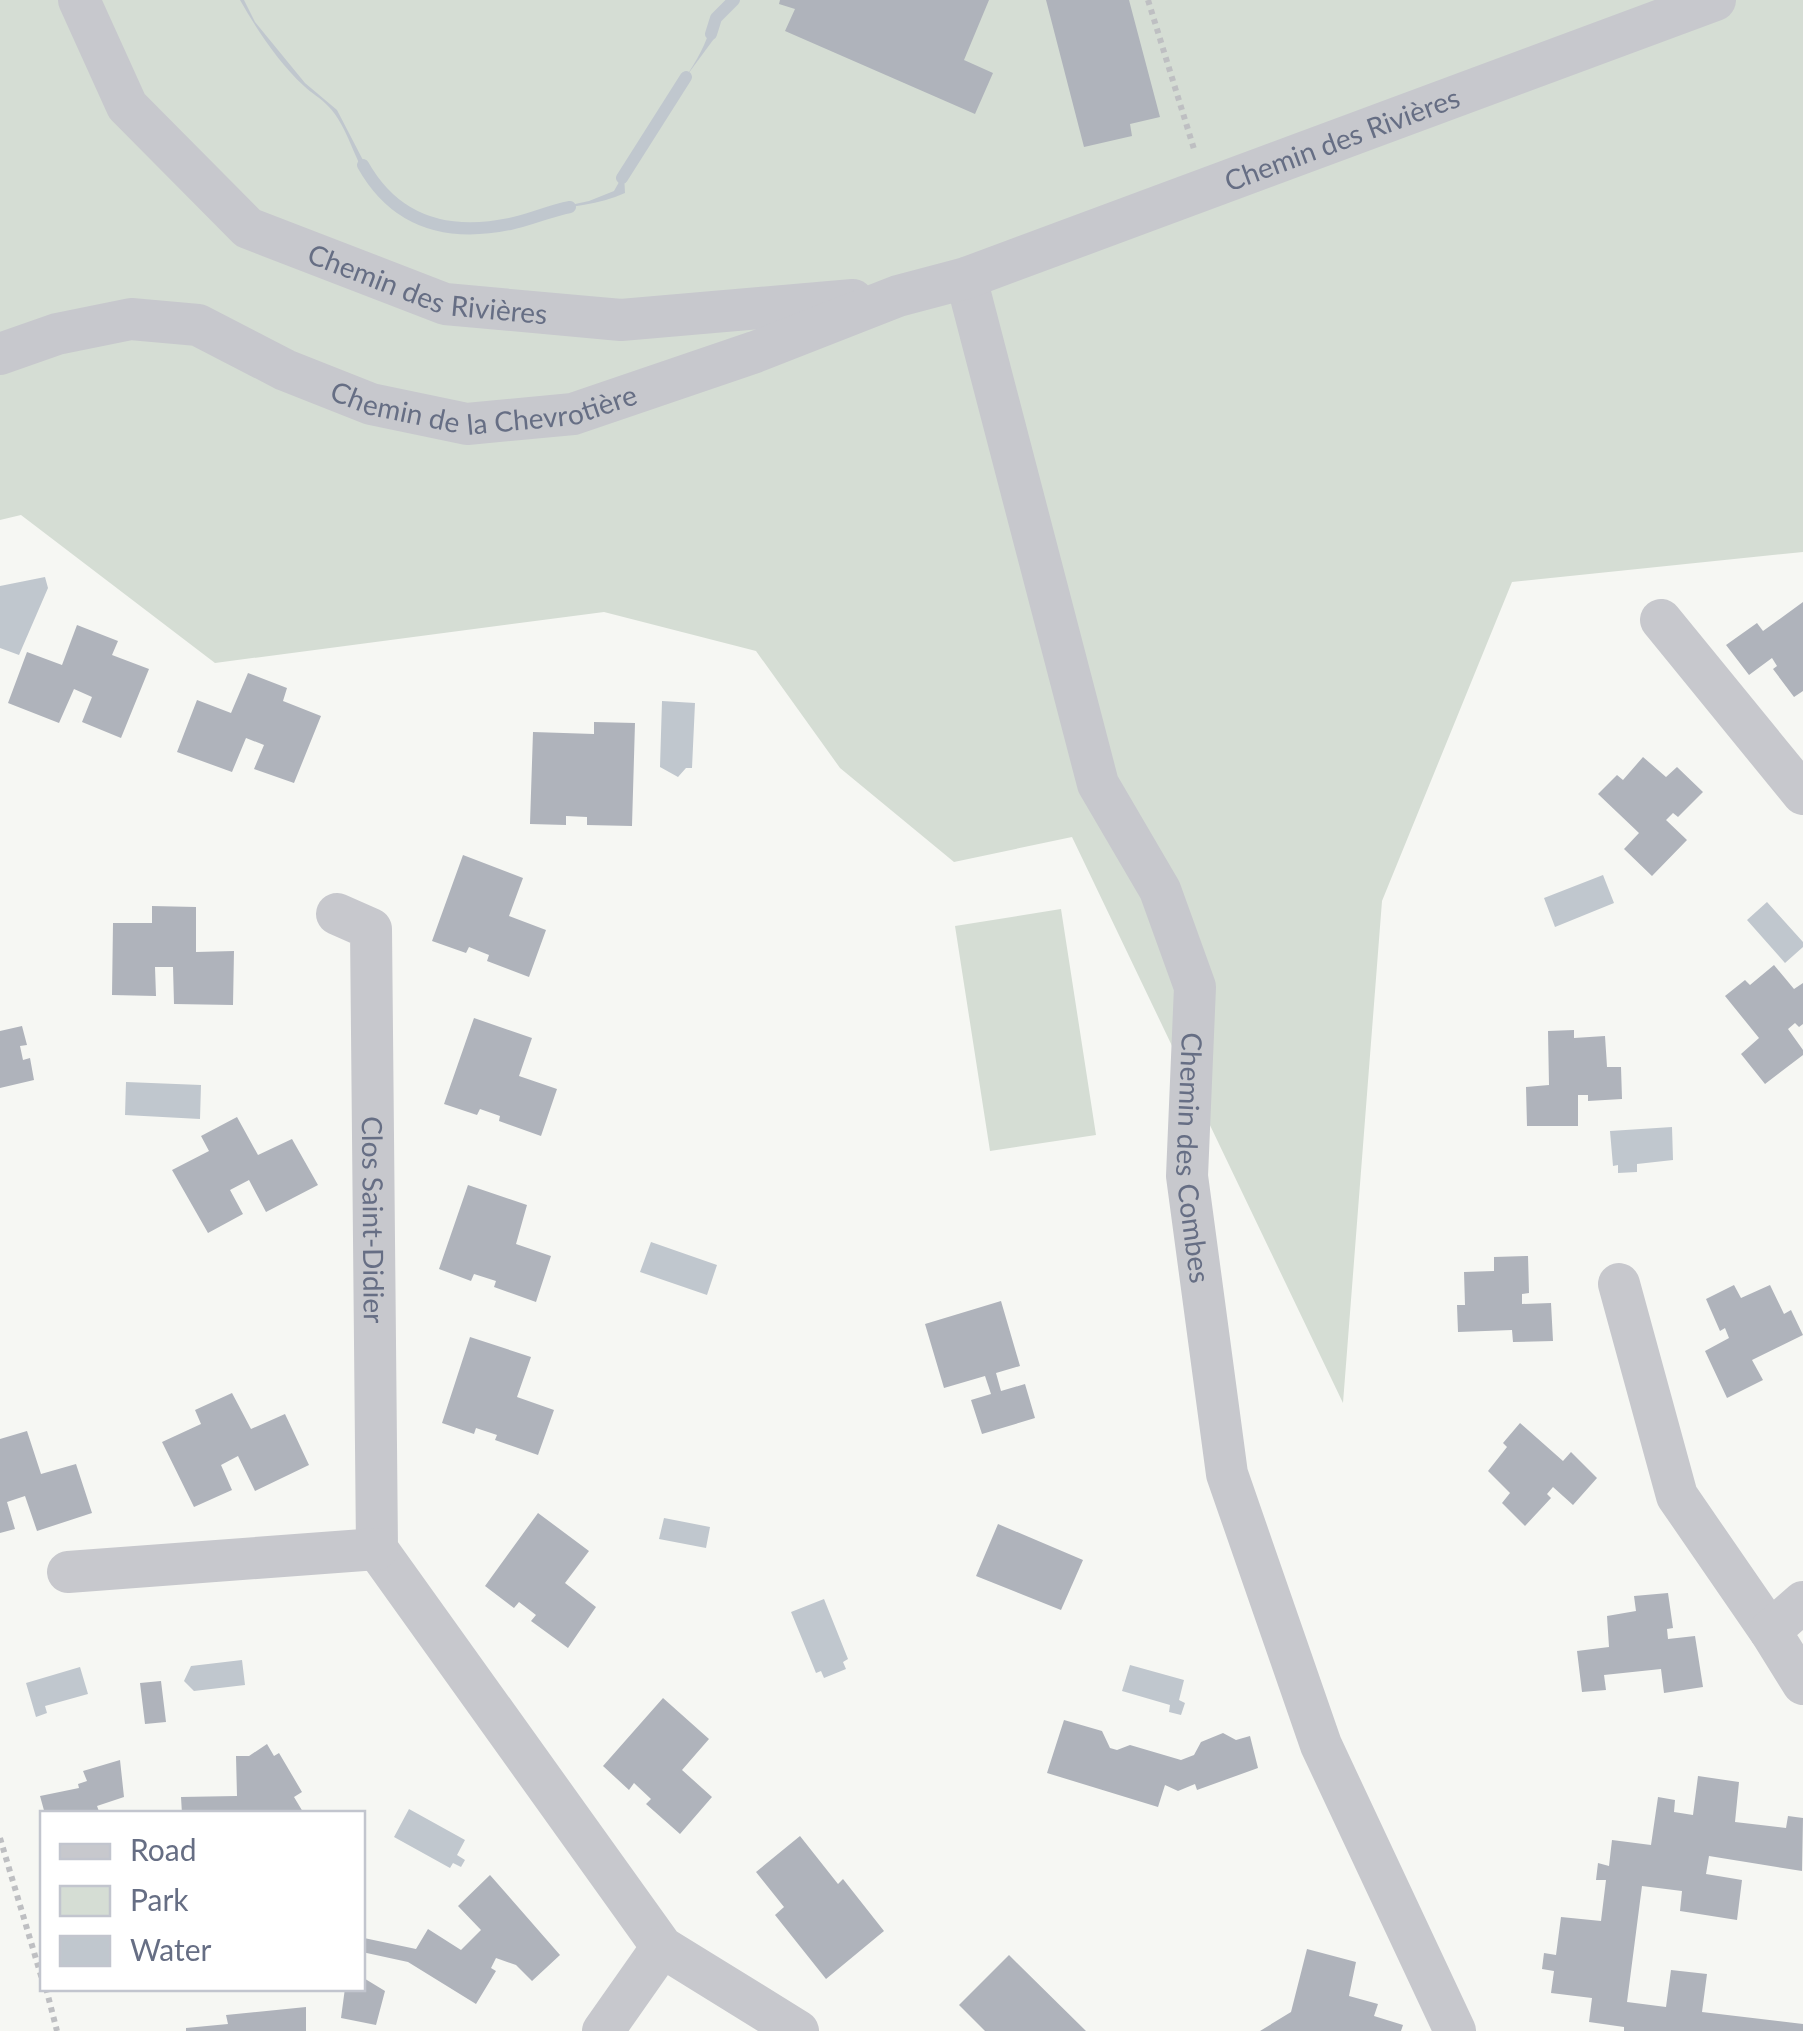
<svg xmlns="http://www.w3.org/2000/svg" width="1803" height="2031" font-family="Lato,sans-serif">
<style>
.green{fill:#d5ddd4}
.water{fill:#c0c7ce}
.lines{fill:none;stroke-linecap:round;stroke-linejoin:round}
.stream{stroke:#c0c7ce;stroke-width:12}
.building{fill:#afb3bb}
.path{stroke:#bebfc2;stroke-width:6;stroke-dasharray:5 5;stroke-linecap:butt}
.minor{stroke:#c7c8cd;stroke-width:42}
.labels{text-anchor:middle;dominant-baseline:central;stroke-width:10;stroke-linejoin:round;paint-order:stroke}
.street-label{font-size:28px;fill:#666e84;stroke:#fff}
</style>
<rect width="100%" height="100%" fill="#f6f7f3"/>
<!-- green -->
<path class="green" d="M0,0H1803V552L1512,582L1382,901L1343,1403L1072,837L954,862L840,768L756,651L604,612L215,663L21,515L0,520Z
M1061,909L1096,1135L990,1151L955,926Z"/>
<!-- water -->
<path class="water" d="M240,0H244L255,22L305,83L337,110L379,191L411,216L467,229L516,222L538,212L589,201L614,191C627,168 640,145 655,122C676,89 706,56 713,17L720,13L715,20L716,36L674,93L628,164L624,174L625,193C599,205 570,206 543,212C533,215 524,221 514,223C464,237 408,227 373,186C354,163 349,127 328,106C321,98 311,93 304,86C279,63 257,30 240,0Z
M45,577L48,588L19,655L0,648V586Z
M662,701L695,703L692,768H686L678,777L660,767Z
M1603,875L1614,903L1555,927L1544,898Z
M1767,902L1803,942V947L1785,963L1747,920Z
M126,1082L201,1085L200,1119L125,1115Z
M1672,1127L1673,1160L1637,1164V1172L1618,1173V1165L1613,1166L1610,1131Z
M651,1242L717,1265L707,1295L640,1272Z
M664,1518L710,1527L706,1548L659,1539Z
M824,1599L848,1659L843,1662L846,1669L824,1678L821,1671L816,1673L791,1612Z
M242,1660L245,1685L194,1691L184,1681L191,1666Z
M1130,1665L1184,1680L1179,1700L1185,1703L1181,1715L1169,1712L1170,1705L1122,1691Z
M80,1667L88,1694L45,1706L47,1713L36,1717L26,1683Z
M409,1809L465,1840L457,1855L465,1860L461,1867L453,1863L450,1868L394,1837Z"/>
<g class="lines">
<!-- stream -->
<path class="stream" d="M711,34L716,18L734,0
M363,165C395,222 447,237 510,224C530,220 549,211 570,207
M622,178L686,77"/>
</g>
<!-- building -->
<path class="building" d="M780,0H989L964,60L993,73L975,114L785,31L795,9L779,4Z
M1046,0H1129L1160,117L1130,124L1132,136L1084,147Z
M1803,602V691L1794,697L1773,669L1777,666L1772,658L1749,675L1726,645L1757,623L1763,631Z
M77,625L118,641L112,655L149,669L121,738L82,722L92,697L74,689L59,723L8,703L27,652L62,665Z
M248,673L287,688L283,701L321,716L294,783L254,769L264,745L246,738L232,772L177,752L197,700L231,713Z
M594,722L635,723L632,826L587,825V817L566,816V825L530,824L533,732L594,734Z
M1643,757L1666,777L1677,767L1703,792L1678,817L1673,813L1666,820L1687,840L1652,876L1624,849L1639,833L1598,794L1617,775L1623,780Z
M463,855L523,878L509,916L546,930L529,977L487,961L489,955L469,947L466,953L432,941Z
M152,906L196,907V952L234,951L233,1005L174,1004L173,967H155L156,996L112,995L113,923H152Z
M1774,965L1794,989L1803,983V1024L1799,1027L1795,1023L1788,1029L1803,1050V1055L1765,1084L1741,1054L1759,1038L1725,996L1745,980L1750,985Z
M474,1018L532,1038L519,1076L557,1089L541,1136L499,1121L500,1116L480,1109L477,1115L444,1104Z
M22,1026L27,1045L20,1046L23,1060L30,1058L34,1080L0,1088V1031Z
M1574,1030V1038L1605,1036L1607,1067H1621L1622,1099L1588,1101V1095H1578V1126H1527L1526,1087L1549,1085L1548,1031Z
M237,1117L258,1155L292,1139L318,1185L266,1212L249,1180L230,1190L243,1214L208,1233L172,1170L209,1151L201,1136Z
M468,1185L527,1205L516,1244L551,1256L536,1302L494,1287L496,1281L474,1274L471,1281L439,1269Z
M1528,1256L1529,1293L1522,1294V1304L1551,1303L1553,1341L1513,1342L1512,1330L1458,1332L1457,1305H1465L1464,1272L1494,1271V1257Z
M1734,1285L1741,1298L1770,1285L1784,1314L1791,1310L1803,1335L1752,1360L1763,1380L1727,1398L1705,1351L1729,1338L1725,1328L1720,1331L1706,1299Z
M1001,1301L1020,1366L996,1373L1001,1391L1025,1384L1035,1418L982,1434L971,1400L991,1394L985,1376L944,1388L925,1324Z
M470,1337L531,1357L517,1397L554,1410L538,1455L495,1440L497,1435L476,1428L474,1434L442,1423Z
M232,1393L251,1429L285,1414L309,1465L255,1491L238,1456L221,1465L232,1490L194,1507L162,1442L201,1424L195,1410Z
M1520,1423L1563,1461L1571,1452L1597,1478L1573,1505L1553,1487L1547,1494L1551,1498L1525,1526L1502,1503L1510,1493L1488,1471L1507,1447L1503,1443Z
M27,1431L41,1474L76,1464L92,1513L37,1531L25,1496L7,1502L15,1529L0,1533V1439Z
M538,1513L589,1551L565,1583L596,1607L568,1648L531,1621L536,1615L519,1602L514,1608L485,1586Z
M998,1524L1083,1560L1061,1610L976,1576Z
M1668,1593L1673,1628L1667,1629L1668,1639L1695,1636L1703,1687L1664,1693L1661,1669L1604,1675L1606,1690L1582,1692L1577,1651L1609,1647L1607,1616L1636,1611L1634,1596Z
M161,1681L166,1722L145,1724L140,1683Z
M663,1698L709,1739L682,1770L712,1797L680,1834L646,1804L651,1799L634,1783L629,1790L603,1766Z
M1064,1720L1102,1731L1110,1748L1117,1750L1130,1745L1181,1760L1194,1755L1201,1742L1223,1733L1236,1740L1250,1736L1258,1768L1197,1790L1195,1784L1178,1791L1165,1785L1158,1807L1047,1773Z
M267,1744L274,1756L279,1753L302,1792L294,1797L303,1812L182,1814L181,1797L237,1796L236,1756H249Z
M120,1760L124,1797L97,1806L100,1814H45L40,1796L79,1788L78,1784L87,1781L83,1771Z
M1698,1776L1739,1782L1735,1822L1786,1828L1788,1816L1803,1818L1802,1871L1709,1856L1706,1874L1742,1880L1737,1920L1680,1911L1682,1891L1642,1886L1627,2002L1666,2007L1671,1970L1707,1974L1702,2012L1803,2024V2031H1624V2027L1589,2022L1592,1998L1551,1993L1554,1971L1542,1969L1544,1953L1556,1955L1561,1917L1601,1921L1606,1880H1596L1598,1863L1609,1866L1612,1840L1651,1845L1658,1797L1675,1800L1674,1812L1693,1815Z
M800,1836L838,1884L843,1879L884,1931L826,1979L775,1915L784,1907L756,1872Z
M490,1875L560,1955L532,1981L516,1965L496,1958L491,1968L496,1971L476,2004L408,1962L362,1952L364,1938L416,1949L428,1929L461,1950L481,1930L458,1906Z
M1307,1949L1356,1962L1349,1996L1378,2004L1374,2016L1403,2025L1401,2031H1260L1291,2012Z
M1009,1955L1086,2031H985L959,2005Z
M362,1977L385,1991L376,2025L341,2018L345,1988H362Z
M306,2007V2031H186V2028L228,2024L226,2015Z"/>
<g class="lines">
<!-- path -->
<path class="path" d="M1148,0L1194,149
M0,1838L42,1979
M46,1988L57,2031"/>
<!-- minor -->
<g class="minor">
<path id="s1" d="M79,0L127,106L248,228L445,304L621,320L853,300"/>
<path id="s2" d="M966,278L1098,784L1160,890L1195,987L1187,1176L1227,1474L1321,1745L1455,2031"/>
<path id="s3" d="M0,354L57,334L131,319L198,325L285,370L371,404L467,424L573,414L755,352L898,296L966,278L1715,0"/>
<path d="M1661,620L1803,794"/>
<path id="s4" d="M337,914L371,929L377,1549L662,1947L798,2031"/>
<path d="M1619,1284L1677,1496L1770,1631"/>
<path d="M68,1572L377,1549"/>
<path d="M1803,1602L1770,1631L1803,1684"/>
<path d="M603,2031L662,1947"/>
</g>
</g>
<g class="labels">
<!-- street labels -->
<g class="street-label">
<text stroke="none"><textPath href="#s3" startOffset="1415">Chemin des Rivières</textPath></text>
<text stroke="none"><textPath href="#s1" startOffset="478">Chemin des Rivières</textPath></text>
<text stroke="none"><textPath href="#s3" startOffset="508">Chemin de la Chevrotière</textPath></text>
<text stroke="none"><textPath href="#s2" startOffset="920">Chemin des Combes</textPath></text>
<text stroke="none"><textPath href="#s4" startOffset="328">Clos Saint-Didier</textPath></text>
</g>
</g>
<!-- legend -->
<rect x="40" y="1811" width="325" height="180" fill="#ffffff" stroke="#c2c5ce" stroke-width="2.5"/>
<rect x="60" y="1844" width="50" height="15" fill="#c7c8cd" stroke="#c2c5ce" stroke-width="2.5"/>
<text x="130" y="1861" font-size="30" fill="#666e84">Road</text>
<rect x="60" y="1886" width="50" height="30" fill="#d5ddd4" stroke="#c2c5ce" stroke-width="2.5"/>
<text x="130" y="1911" font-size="30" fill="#666e84">Park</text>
<rect x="60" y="1936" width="50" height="30" fill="#c0c7ce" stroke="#c2c5ce" stroke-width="2.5"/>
<text x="130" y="1961" font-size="30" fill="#666e84">Water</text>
</svg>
